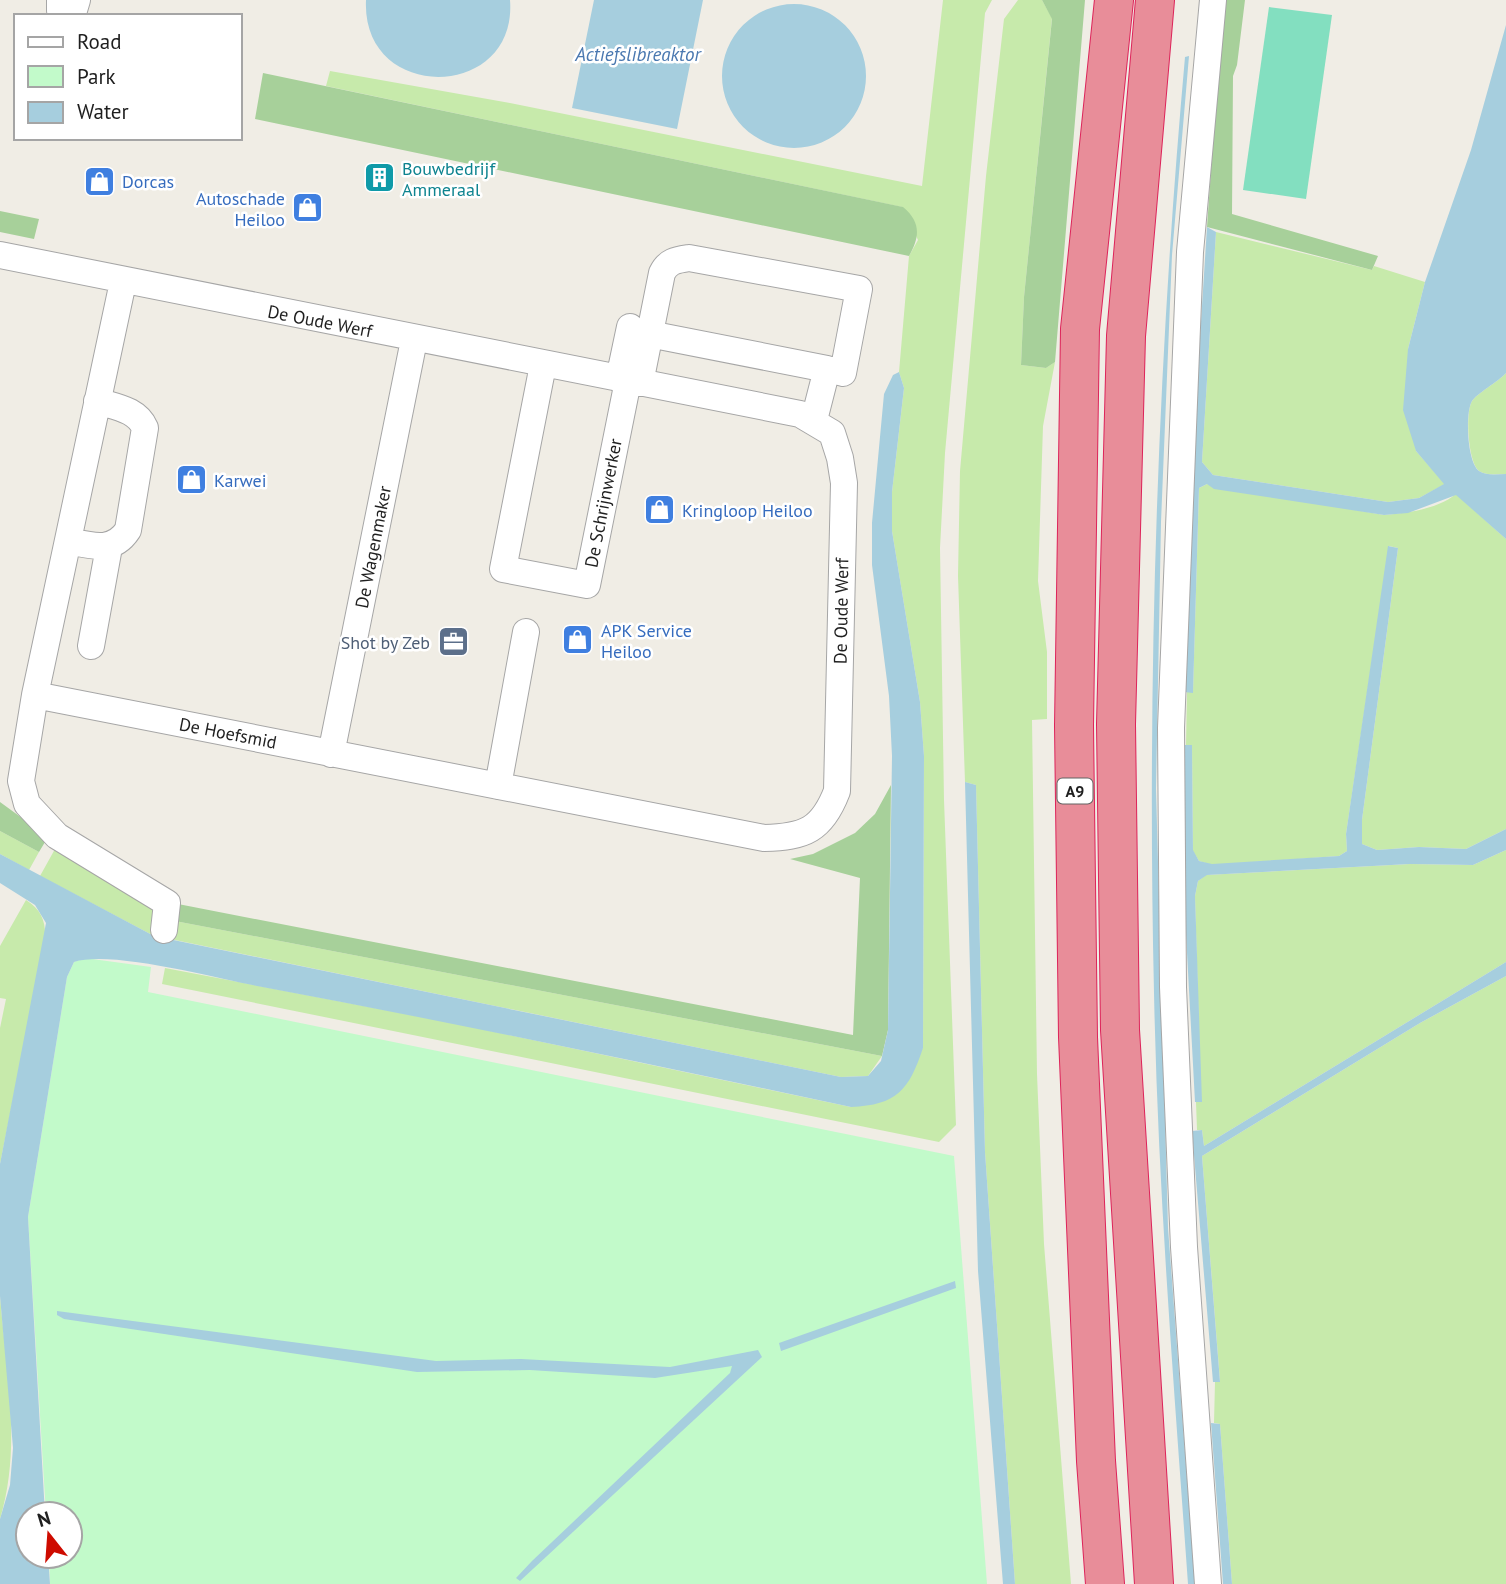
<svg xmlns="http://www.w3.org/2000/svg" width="1506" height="1584" font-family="'PT Sans',sans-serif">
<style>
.grass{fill:#c7eaab}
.forest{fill:#a7d09a}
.park{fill:#c2faca}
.pitch{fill:#83dfc0}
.water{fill:#a6cede}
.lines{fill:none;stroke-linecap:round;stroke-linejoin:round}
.minor-casing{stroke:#a6a6a6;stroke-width:28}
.highway-casing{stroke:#dd245a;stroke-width:40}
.minor{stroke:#fff;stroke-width:26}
.highway{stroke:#e88d99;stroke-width:38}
.labels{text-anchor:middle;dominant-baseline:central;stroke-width:5;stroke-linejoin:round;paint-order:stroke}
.shield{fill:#fff;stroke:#626262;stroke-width:2}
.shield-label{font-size:16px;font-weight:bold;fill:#1f1f1f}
.culture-label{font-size:18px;fill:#0d838f;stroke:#fff;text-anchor:start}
.shop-label{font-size:18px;fill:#366cbe;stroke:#fff;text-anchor:start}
.street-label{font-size:18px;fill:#1f1f1f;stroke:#fff}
.service-label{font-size:18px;fill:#4e5e75;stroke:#fff;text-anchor:end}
.water-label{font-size:19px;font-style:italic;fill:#4a78b0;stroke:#fff}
</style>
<rect width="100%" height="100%" fill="#f0ede5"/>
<!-- grass -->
<path class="grass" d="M943,0H992L985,13L945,453L940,548L944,800L956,1125L939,1142L162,984L165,968L443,1021L851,1107L923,1048L924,756L920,702L892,531V492L904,388L899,372L909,256L918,240L902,207L326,86L330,71L510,103L922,186Z
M1018,0H1042L1052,18L1024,297L1021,365L1046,368L1055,362L1043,426L1038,581L1047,652V719L1032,720L1037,1074L1044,1244L1071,1584H1015L985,1152L976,785L965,782L958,576L960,471L986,176L1004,19Z
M1216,232L1372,270L1374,266L1425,282L1408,349L1416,451L1445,484L1419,498L1388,502L1213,475L1202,462Z
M1506,373V474C1497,474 1487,476 1479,471C1468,462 1465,413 1472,401C1476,394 1498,382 1506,373Z
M1207,484L1384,515C1407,513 1438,509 1456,494L1506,539V829L1466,849L1419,847L1377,850L1362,844V820L1398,548L1389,546L1346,834L1347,851L1339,856L1212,865L1199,861L1193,851L1192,745H1186L1187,692H1193L1199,488Z
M0,831L39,852L29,870L0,854Z
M55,849L158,906L154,936L40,876Z
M1506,850V962L1204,1146L1202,1130H1197L1196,1102H1201L1195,896L1198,881L1206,875L1410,864L1473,865Z
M26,900C42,910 46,922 45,940L0,1164V1028L6,999L0,998V946Z
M175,921L882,1056L868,1076L841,1077L170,939Z
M1506,976V1584H1232L1220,1424L1214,1423L1215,1382L1220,1381L1202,1156L1420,1023Z
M0,1296C6,1371 22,1446 0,1519Z"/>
<!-- forest -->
<path class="forest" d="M1042,0H1085L1055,362L1046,368L1021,365L1024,297L1052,19Z
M1223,0H1245L1237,65L1233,76L1232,214L1378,256L1372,270L1207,227Z
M263,73L903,207C921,222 920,237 909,256L255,119Z
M0,211L39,219L34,239L0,232Z
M891,785L888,1030L882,1056L175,921L178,904L853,1035L860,878L790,859L813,854L855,833L875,814Z
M0,802L48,837L39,852L0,831Z"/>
<!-- park -->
<path class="park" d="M85,958L151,967L148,992L954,1156L987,1584H50L49,1556H70V1514H46L28,1217L67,977L74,962Z"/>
<!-- pitch -->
<path class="pitch" d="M1269,7L1332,15L1306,199L1243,190Z"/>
<!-- water -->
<path class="water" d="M366,0H510C518,101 361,104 366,0Z
M594,0H703L677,129L572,108Z
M722 76a72 72 0 1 1 144 0a72 72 0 1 1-144 0Z
M1506,25V373C1498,382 1476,394 1472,401C1465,413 1467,462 1479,471C1487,476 1497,474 1506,474V539L1456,495L1408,513L1384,515L1214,489L1207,484L1199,488L1193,693L1184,692L1191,480L1207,227L1216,232L1202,462L1213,475L1388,502L1419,498L1444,484L1416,451L1403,410L1408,349L1425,282L1471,150Z
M1189,56L1172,255L1161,522L1156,789L1168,1228L1195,1584H1188C1174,1387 1158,1191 1154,993C1147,681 1157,369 1185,57Z
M899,372L904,388L892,492V531L920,702L924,756L923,1048C909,1090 897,1105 851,1107C654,1065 456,1023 257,986C215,978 111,950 74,962L67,977L28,1217L45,1514H28V1556H48L50,1584H0V1519L10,1485L13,1448L0,1296V1164L46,923L35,905L0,883V854L154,936L841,1077L868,1076L881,1061L888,1030L892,756L889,696L872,565V523L884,394L893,375Z
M1388,546L1398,548L1362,820V844L1377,850L1419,847L1466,849L1506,829V850L1473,865L1410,864L1207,875L1198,881L1195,896L1202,1102H1195L1183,878V745H1192L1193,850L1199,861L1212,864L1339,856L1347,851L1346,834Z
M965,782L976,785L985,1152L1015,1584H1003L978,1271Z
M1506,962V976L1420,1023L1202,1156L1220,1382H1213L1192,1131L1202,1130L1204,1146Z
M955,1281L956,1288L781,1351L779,1343Z
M57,1311L436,1361L521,1359L670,1367L758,1350L762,1357L520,1581L516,1578L532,1561L730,1373L732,1366L655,1378L530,1370L417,1372L64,1319L57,1315Z
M1211,1423L1220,1424L1232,1584H1223Z"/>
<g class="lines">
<defs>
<path id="minor" d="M60,0V11L67,14L74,10L77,0
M0,255L800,414L832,433L840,458L844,483L837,791C822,830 805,837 764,838L35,695
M123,282L35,695L21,781L27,804L57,836L167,903L164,930
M649,334L827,369
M543,365L503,569L587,585L628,381
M619,379L630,327
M640,383L662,273C668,261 676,260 689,258L859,289L843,373L827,369L814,420
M69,541C92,546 113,553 128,530L145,428C137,409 115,407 97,401
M91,646L109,547
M331,754L414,340
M498,786L526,632
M1208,1584L1184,1247L1173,987L1171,728L1190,252L1213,0"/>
<path id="highway" d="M1105,1584L1096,1461L1078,1037L1074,726L1080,329L1114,0
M1154,1584L1120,1030L1116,724L1126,336L1155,0"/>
</defs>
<!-- minor casing -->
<use href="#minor" class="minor-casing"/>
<!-- highway casing -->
<use href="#highway" class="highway-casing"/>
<!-- minor -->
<use href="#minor" class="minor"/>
<!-- highway -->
<use href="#highway" class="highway"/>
</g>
<!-- icons -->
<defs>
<symbol id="building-square" viewBox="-11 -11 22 22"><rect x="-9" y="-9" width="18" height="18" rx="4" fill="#0f9aa8" stroke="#fff"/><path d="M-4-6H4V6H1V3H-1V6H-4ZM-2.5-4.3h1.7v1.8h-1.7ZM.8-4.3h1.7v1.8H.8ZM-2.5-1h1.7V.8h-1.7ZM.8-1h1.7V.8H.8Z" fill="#fff"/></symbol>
<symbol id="shop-square" viewBox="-11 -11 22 22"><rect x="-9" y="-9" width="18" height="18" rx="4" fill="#3f7fe0" stroke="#fff"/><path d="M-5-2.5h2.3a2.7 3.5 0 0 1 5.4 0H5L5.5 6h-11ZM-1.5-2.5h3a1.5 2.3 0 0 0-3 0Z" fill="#fff"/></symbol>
<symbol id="office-square" viewBox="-11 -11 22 22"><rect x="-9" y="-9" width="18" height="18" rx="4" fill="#5c6f8a" stroke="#fff"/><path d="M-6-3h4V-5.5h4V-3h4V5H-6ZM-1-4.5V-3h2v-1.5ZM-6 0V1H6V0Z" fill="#fff"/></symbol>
</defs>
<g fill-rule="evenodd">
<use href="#building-square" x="362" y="160" width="35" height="35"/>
<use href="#shop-square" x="82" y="164" width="35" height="35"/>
<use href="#shop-square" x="290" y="190" width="35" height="35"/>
<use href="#shop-square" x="174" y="462" width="35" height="35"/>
<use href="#shop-square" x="642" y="492" width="35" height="35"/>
<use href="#shop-square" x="560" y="622" width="35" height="35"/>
<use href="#office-square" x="436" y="624" width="35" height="35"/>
</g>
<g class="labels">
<!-- shield labels -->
<rect class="shield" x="1057.5" y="778.5" width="35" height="25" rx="5"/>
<g class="shield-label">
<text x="1075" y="791">A9</text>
</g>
<!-- culture labels -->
<g class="culture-label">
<text x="402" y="168">Bouwbedrijf<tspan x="402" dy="21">Ammeraal</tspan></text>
</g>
<!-- shop labels -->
<g class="shop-label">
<text x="122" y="181">Dorcas</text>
<text x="285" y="198" text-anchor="end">Autoschade<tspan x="285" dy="21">Heiloo</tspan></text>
<text x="214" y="480">Karwei</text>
<text x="682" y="510">Kringloop Heiloo</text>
<text x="601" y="630">APK Service<tspan x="601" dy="21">Heiloo</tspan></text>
</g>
<!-- street labels -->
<g class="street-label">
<text transform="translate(320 321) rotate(11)">De Oude Werf</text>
<text transform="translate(603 503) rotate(-79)">De Schrijnwerker</text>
<text transform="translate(373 547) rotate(-79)">De Wagenmaker</text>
<text transform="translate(841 611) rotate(-89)">De Oude Werf</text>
<text transform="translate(228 733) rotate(11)">De Hoefsmid</text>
</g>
<!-- service labels -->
<g class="service-label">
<text x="430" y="642">Shot by Zeb</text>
</g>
<!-- water labels -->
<g class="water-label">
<text x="638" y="54">Actiefslibreaktor</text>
</g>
</g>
<!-- legend -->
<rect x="14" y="14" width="228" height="126" fill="#ffffff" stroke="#a5a5a5" stroke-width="2"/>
<rect x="28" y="37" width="35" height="10" fill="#ffffff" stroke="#a5a5a5" stroke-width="2"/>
<text x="77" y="49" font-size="21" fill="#1f1f1f">Road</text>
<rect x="28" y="66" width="35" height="21" fill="#c2faca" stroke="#a5a5a5" stroke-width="2"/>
<text x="77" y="84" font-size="21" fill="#1f1f1f">Park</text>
<rect x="28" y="102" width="35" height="21" fill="#a6cede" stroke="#a5a5a5" stroke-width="2"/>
<text x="77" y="119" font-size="21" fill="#1f1f1f">Water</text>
<!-- north arrow -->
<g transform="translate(49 1535) rotate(343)"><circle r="33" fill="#ffffff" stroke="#a5a5a5" stroke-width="2"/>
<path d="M0-5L12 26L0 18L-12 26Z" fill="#ce0b00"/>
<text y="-10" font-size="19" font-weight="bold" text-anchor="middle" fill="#1f1f1f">N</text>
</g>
</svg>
